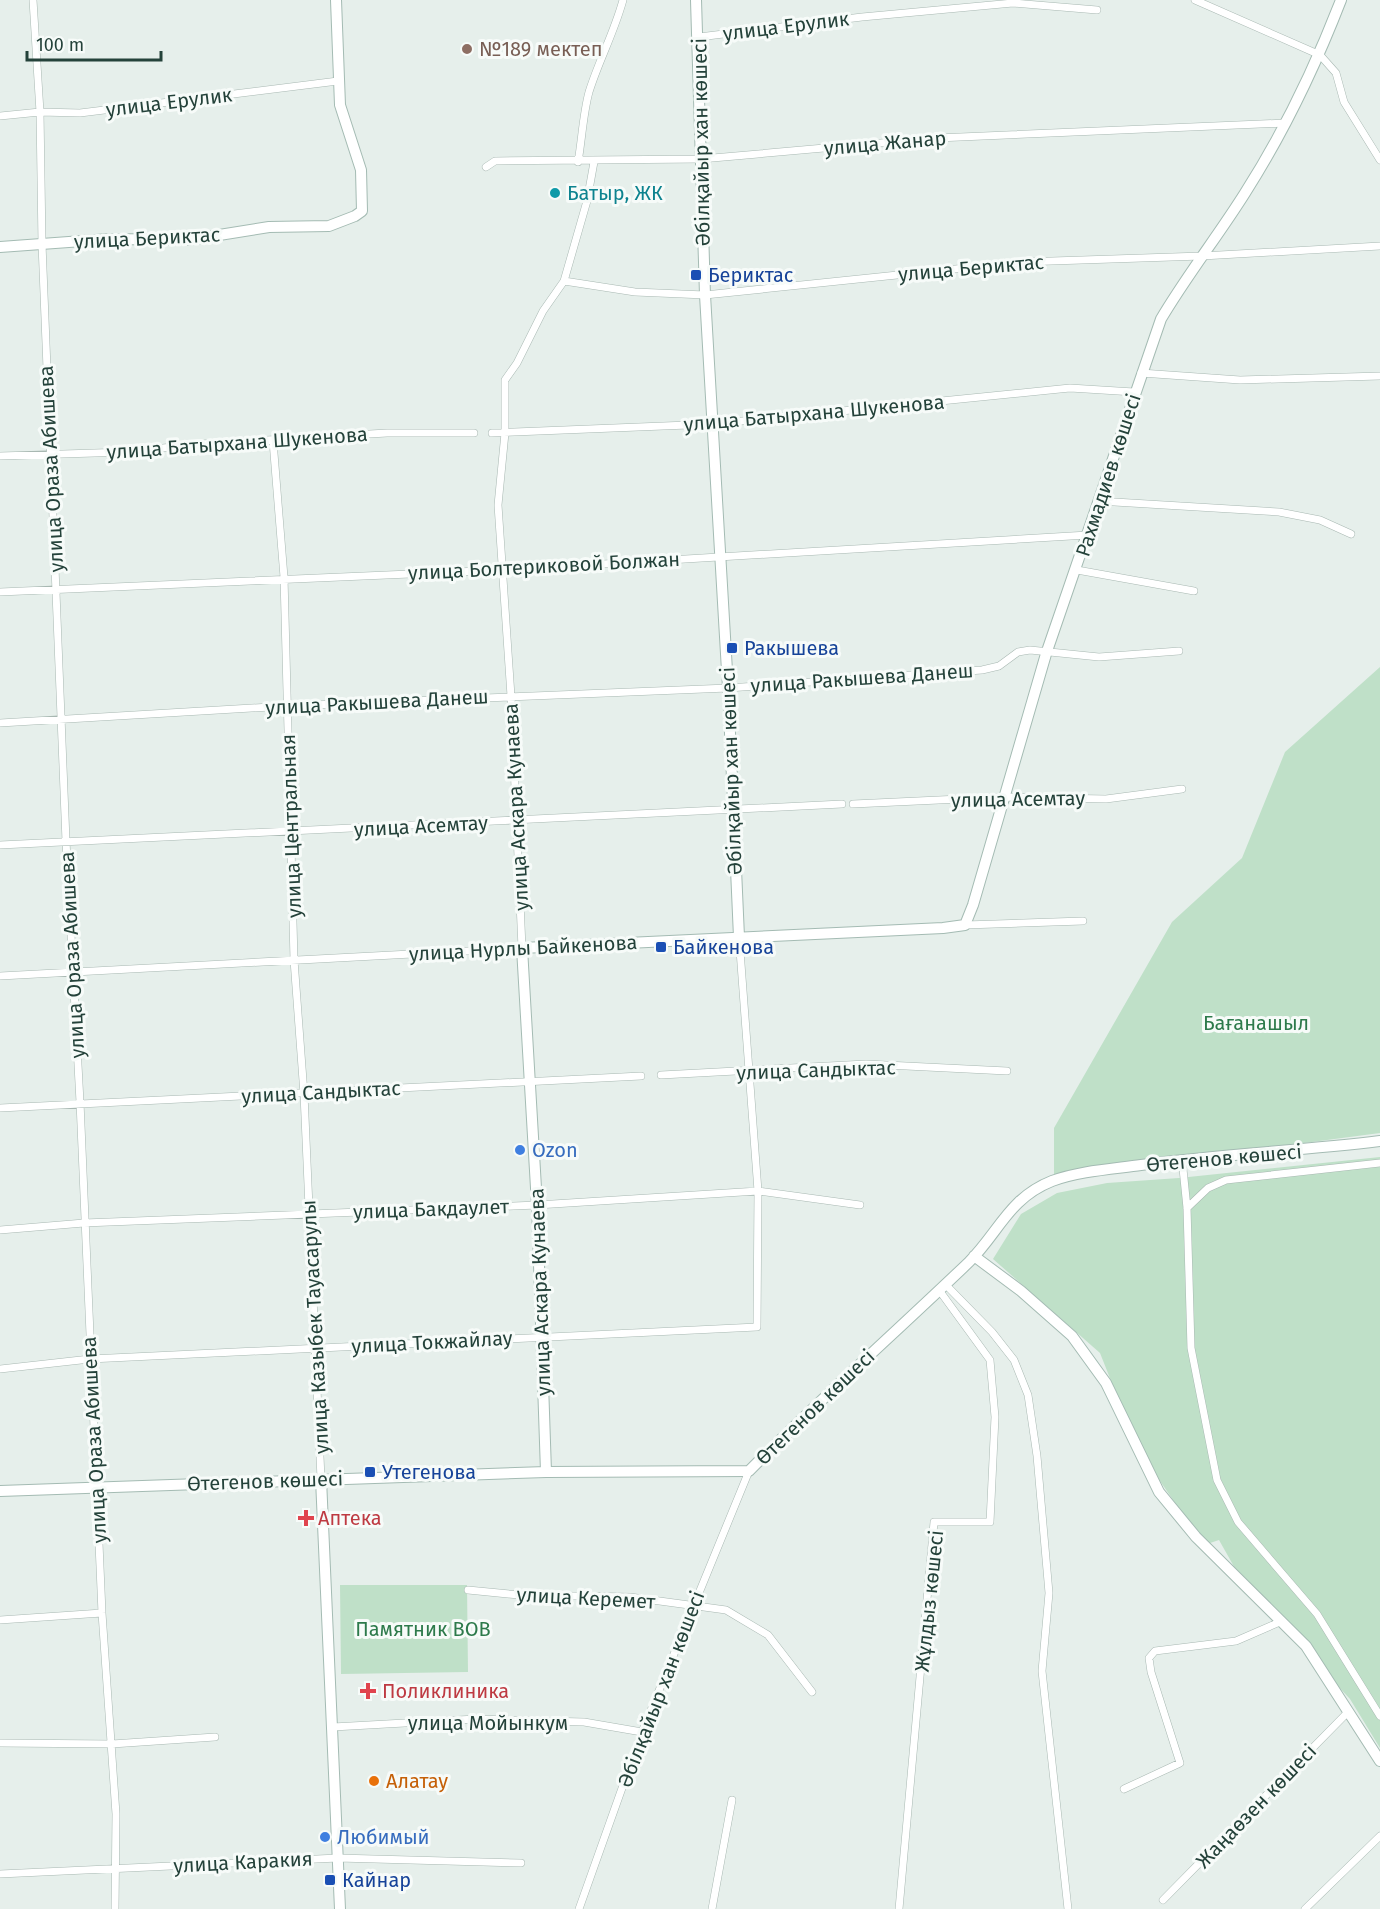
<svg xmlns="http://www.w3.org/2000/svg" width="1380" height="1909" font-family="'Fira Sans',sans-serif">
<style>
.green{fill:#bfe0c8}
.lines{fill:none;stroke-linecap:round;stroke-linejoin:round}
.street-casing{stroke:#a8b8b2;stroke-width:8}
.secondary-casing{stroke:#a4bbb3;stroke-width:12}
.street{stroke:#fff;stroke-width:7}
.secondary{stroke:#fff;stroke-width:10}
.education-dot{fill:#8d6e63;stroke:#f7fbf9;stroke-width:2}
.culture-dot{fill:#0f9aa8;stroke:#f7fbf9;stroke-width:2}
.transit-dot{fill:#1a4fb4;stroke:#f7fbf9;stroke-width:2}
.shop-dot{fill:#3f7fe0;stroke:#f7fbf9;stroke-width:2}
.health-dot{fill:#e0444e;stroke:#f7fbf9;stroke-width:2}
.food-dot{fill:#e8710a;stroke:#f7fbf9;stroke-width:2}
.labels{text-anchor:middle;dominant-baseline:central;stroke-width:6;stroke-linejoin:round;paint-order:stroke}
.street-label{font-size:20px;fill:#24423a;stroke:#f7fbf9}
.education-label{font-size:20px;fill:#785e54;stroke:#f7fbf9;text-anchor:start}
.culture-label{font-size:20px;fill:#0d838f;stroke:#f7fbf9;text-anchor:start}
.transit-label{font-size:20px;fill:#164399;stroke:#f7fbf9;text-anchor:start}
.park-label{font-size:20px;fill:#2d7a4b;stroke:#f7fbf9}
.shop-label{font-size:20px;fill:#366cbe;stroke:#f7fbf9;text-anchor:start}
.health-label{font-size:20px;fill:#be3a42;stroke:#f7fbf9;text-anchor:start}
.food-label{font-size:20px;fill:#c56008;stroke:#f7fbf9;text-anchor:start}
</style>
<rect width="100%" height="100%" fill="#e6efeb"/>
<!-- green -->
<path class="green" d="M1380,667V1133L1182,1159L1054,1181V1128L1172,922L1242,858L1285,752Z
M1380,1157V1748L1350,1699L1245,1586L1219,1540L1204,1545L1138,1449L1100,1353L993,1259L1021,1214L1057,1193L1107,1183L1179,1178Z
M340,1585H467L468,1672L341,1674Z"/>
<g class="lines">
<defs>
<path id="street" d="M33,0L40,112L42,244L66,841L80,1102L102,1613L116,1814L115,1909
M1195,0L1320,55L1336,73L1344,102L1380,160
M1013,3L1097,10
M699,37L862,17L1013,3V0
M0,116L40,112L80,113L338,81
M578,162C582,139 583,114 589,92C599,60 614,33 623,0
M486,167L495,161L701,159L937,138L1286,123
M564,281L635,292L705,295L1022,262L1202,256L1380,246
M1141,373L1240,380L1380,376
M492,433L713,424L1070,388L1134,392
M273,441L284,577L294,960L304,1094L321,1479
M0,456L126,452L200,444L387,433H474
M1098,501L1279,512L1320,520L1351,534
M1077,570L1194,591
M0,592L502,570L1088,535
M0,723L287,706L728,688L982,670L999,666L1018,652L1030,650L1099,657L1179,651
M853,804L1003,797L1106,799L1182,789
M0,845L842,804
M965,925L1083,921
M0,976L522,948L511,696L498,505L505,433V380L517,363L543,311L564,281L587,201L594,162
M661,1075L866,1064L1007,1071
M0,1108L641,1076
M1182,1159L1187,1208L1191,1348L1217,1480L1238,1522L1317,1614L1380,1716
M1187,1208L1208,1188L1226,1180L1380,1163
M0,1230L84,1223L537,1205L758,1191L860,1205
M945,1284L992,1332L1014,1360L1028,1395L1037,1456L1049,1593L1042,1671L1068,1909
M0,1369L90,1359L757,1327L758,1191L739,937
M468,1590L519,1595L630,1597L726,1610L768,1635L812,1692
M0,1620L102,1613
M333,1727L476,1719L584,1722L642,1732
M0,1743L112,1744L215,1737
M1124,1789L1180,1763L1151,1672L1149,1658L1155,1651L1236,1641L1282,1621
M0,1874L338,1858L521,1863
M1163,1900L1349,1711
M579,1909L642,1732L749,1471
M712,1909L732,1800
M899,1909L934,1522H990L995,1417L990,1360L939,1290
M1305,1909L1380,1836"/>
<path id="secondary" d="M696,0L705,295L728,688L739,937
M0,247L110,239L188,240L269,227L329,226L355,216L362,211L361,170L340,105L336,0
M974,1256L1021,1291L1072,1336L1106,1383L1159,1492L1196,1537L1306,1646L1380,1761
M546,1472L537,1205L522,948L943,928L965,925L973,905L1046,654L1161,319C1187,275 1218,236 1245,193C1284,132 1315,67 1341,0
M321,1479L340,1909
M0,1491L546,1472L749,1471C820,1399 896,1332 969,1262C999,1232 1009,1198 1052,1181C1079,1171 1112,1169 1141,1165C1220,1154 1300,1151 1380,1141"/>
</defs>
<!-- street casing -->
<use href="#street" class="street-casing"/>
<!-- secondary casing -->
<use href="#secondary" class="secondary-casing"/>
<!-- street -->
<use href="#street" class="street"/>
<!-- secondary -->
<use href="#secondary" class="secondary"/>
</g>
<!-- markers -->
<circle class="education-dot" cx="467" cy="49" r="6"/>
<circle class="culture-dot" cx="555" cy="193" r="6"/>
<g class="transit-dot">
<rect x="690" y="269" width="12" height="12" rx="3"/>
<rect x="726" y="642" width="12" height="12" rx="3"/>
<rect x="655" y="941" width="12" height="12" rx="3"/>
<rect x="364" y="1466" width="12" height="12" rx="3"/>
<rect x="324" y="1874" width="12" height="12" rx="3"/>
</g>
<g class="shop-dot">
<circle cx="520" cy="1150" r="6"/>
<circle cx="325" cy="1837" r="6"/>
</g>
<g class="health-dot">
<path d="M303 1509h6v6h6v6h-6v6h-6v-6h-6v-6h6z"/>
<path d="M365 1682h6v6h6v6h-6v6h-6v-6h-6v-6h6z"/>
</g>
<circle class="food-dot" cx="374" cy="1781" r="6"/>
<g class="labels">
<!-- street labels -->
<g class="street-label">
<text transform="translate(786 26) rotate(-7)">улица Ерулик</text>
<text transform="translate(169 102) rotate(-7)">улица Ерулик</text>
<text transform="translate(701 142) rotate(-91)">Әбілқайыр хан көшесі</text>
<text transform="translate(885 143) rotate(-5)">улица Жанар</text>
<text transform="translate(147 238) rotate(-3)">улица Бериктас</text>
<text transform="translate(971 268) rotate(-5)">улица Бериктас</text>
<text transform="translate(814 413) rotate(-5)">улица Батырхана Шукенова</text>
<text transform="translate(237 443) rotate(-4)">улица Батырхана Шукенова</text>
<text transform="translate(51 469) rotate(-93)">улица Ораза Абишева</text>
<text transform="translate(1108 475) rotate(-72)">Рахмадиев көшесі</text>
<text transform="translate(544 566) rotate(-3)">улица Болтериковой Болжан</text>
<text transform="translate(862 678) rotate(-4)">улица Ракышева Данеш</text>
<text transform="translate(377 702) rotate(-3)">улица Ракышева Данеш</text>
<text transform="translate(731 771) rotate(-92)">Әбілқайыр хан көшесі</text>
<text transform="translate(1018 799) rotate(-1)">улица Асемтау</text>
<text transform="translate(516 807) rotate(-93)">улица Аскара Кунаева</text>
<text transform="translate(291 826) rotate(-92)">улица Центральная</text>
<text transform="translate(421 826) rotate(-3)">улица Асемтау</text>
<text transform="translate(523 948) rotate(-3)">улица Нурлы Байкенова</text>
<text transform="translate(72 955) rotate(-93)">улица Ораза Абишева</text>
<text transform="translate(816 1070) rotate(-2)">улица Сандыктас</text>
<text transform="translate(321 1092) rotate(-3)">улица Сандыктас</text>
<text transform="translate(1224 1158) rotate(-5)">Өтегенов көшесі</text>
<text transform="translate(431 1209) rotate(-2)">улица Бакдаулет</text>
<text transform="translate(540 1292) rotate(-92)">улица Аскара Кунаева</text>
<text transform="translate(315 1327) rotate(-93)">улица Казыбек Тауасарулы</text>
<text transform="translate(432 1342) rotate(-3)">улица Токжайлау</text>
<text transform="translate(815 1407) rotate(-44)">Өтегенов көшесі</text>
<text transform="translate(94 1440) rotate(-93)">улица Ораза Абишева</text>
<text transform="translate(265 1481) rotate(-2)">Өтегенов көшесі</text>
<text transform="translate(586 1598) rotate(3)">улица Керемет</text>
<text transform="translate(929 1601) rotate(-84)">Жұлдыз көшесі</text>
<text transform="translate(661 1689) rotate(-69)">Әбілқайыр хан көшесі</text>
<text x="488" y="1723">улица Мойынкум</text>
<text transform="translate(1256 1806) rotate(-46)">Жаңаөзен көшесі</text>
<text transform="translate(243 1862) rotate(-3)">улица Каракия</text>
</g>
<!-- education labels -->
<g class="education-label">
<text x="479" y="49">№189 мектеп</text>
</g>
<!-- culture labels -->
<g class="culture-label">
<text x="567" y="193">Батыр, ЖК</text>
</g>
<!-- transit labels -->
<g class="transit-label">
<text x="708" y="275">Бериктас</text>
<text x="744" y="648">Ракышева</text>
<text x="673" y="947">Байкенова</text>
<text x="382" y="1472">Утегенова</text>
<text x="342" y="1880">Кайнар</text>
</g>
<!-- park labels -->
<g class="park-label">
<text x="1256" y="1023">Бағанашыл</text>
<text x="423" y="1629">Памятник ВОВ</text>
</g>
<!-- shop labels -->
<g class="shop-label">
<text x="532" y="1150">Ozon</text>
<text x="337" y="1837">Любимый</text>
</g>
<!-- health labels -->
<g class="health-label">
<text x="318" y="1518">Аптека</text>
<text x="382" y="1691">Поликлиника</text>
</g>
<!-- food labels -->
<g class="food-label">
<text x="386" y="1781">Алатау</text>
</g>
</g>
<!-- scale -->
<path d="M27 51v9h134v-9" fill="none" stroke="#24423a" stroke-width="3"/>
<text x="36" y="51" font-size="18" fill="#24423a" stroke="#f7fbf9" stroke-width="4.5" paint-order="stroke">100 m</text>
</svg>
